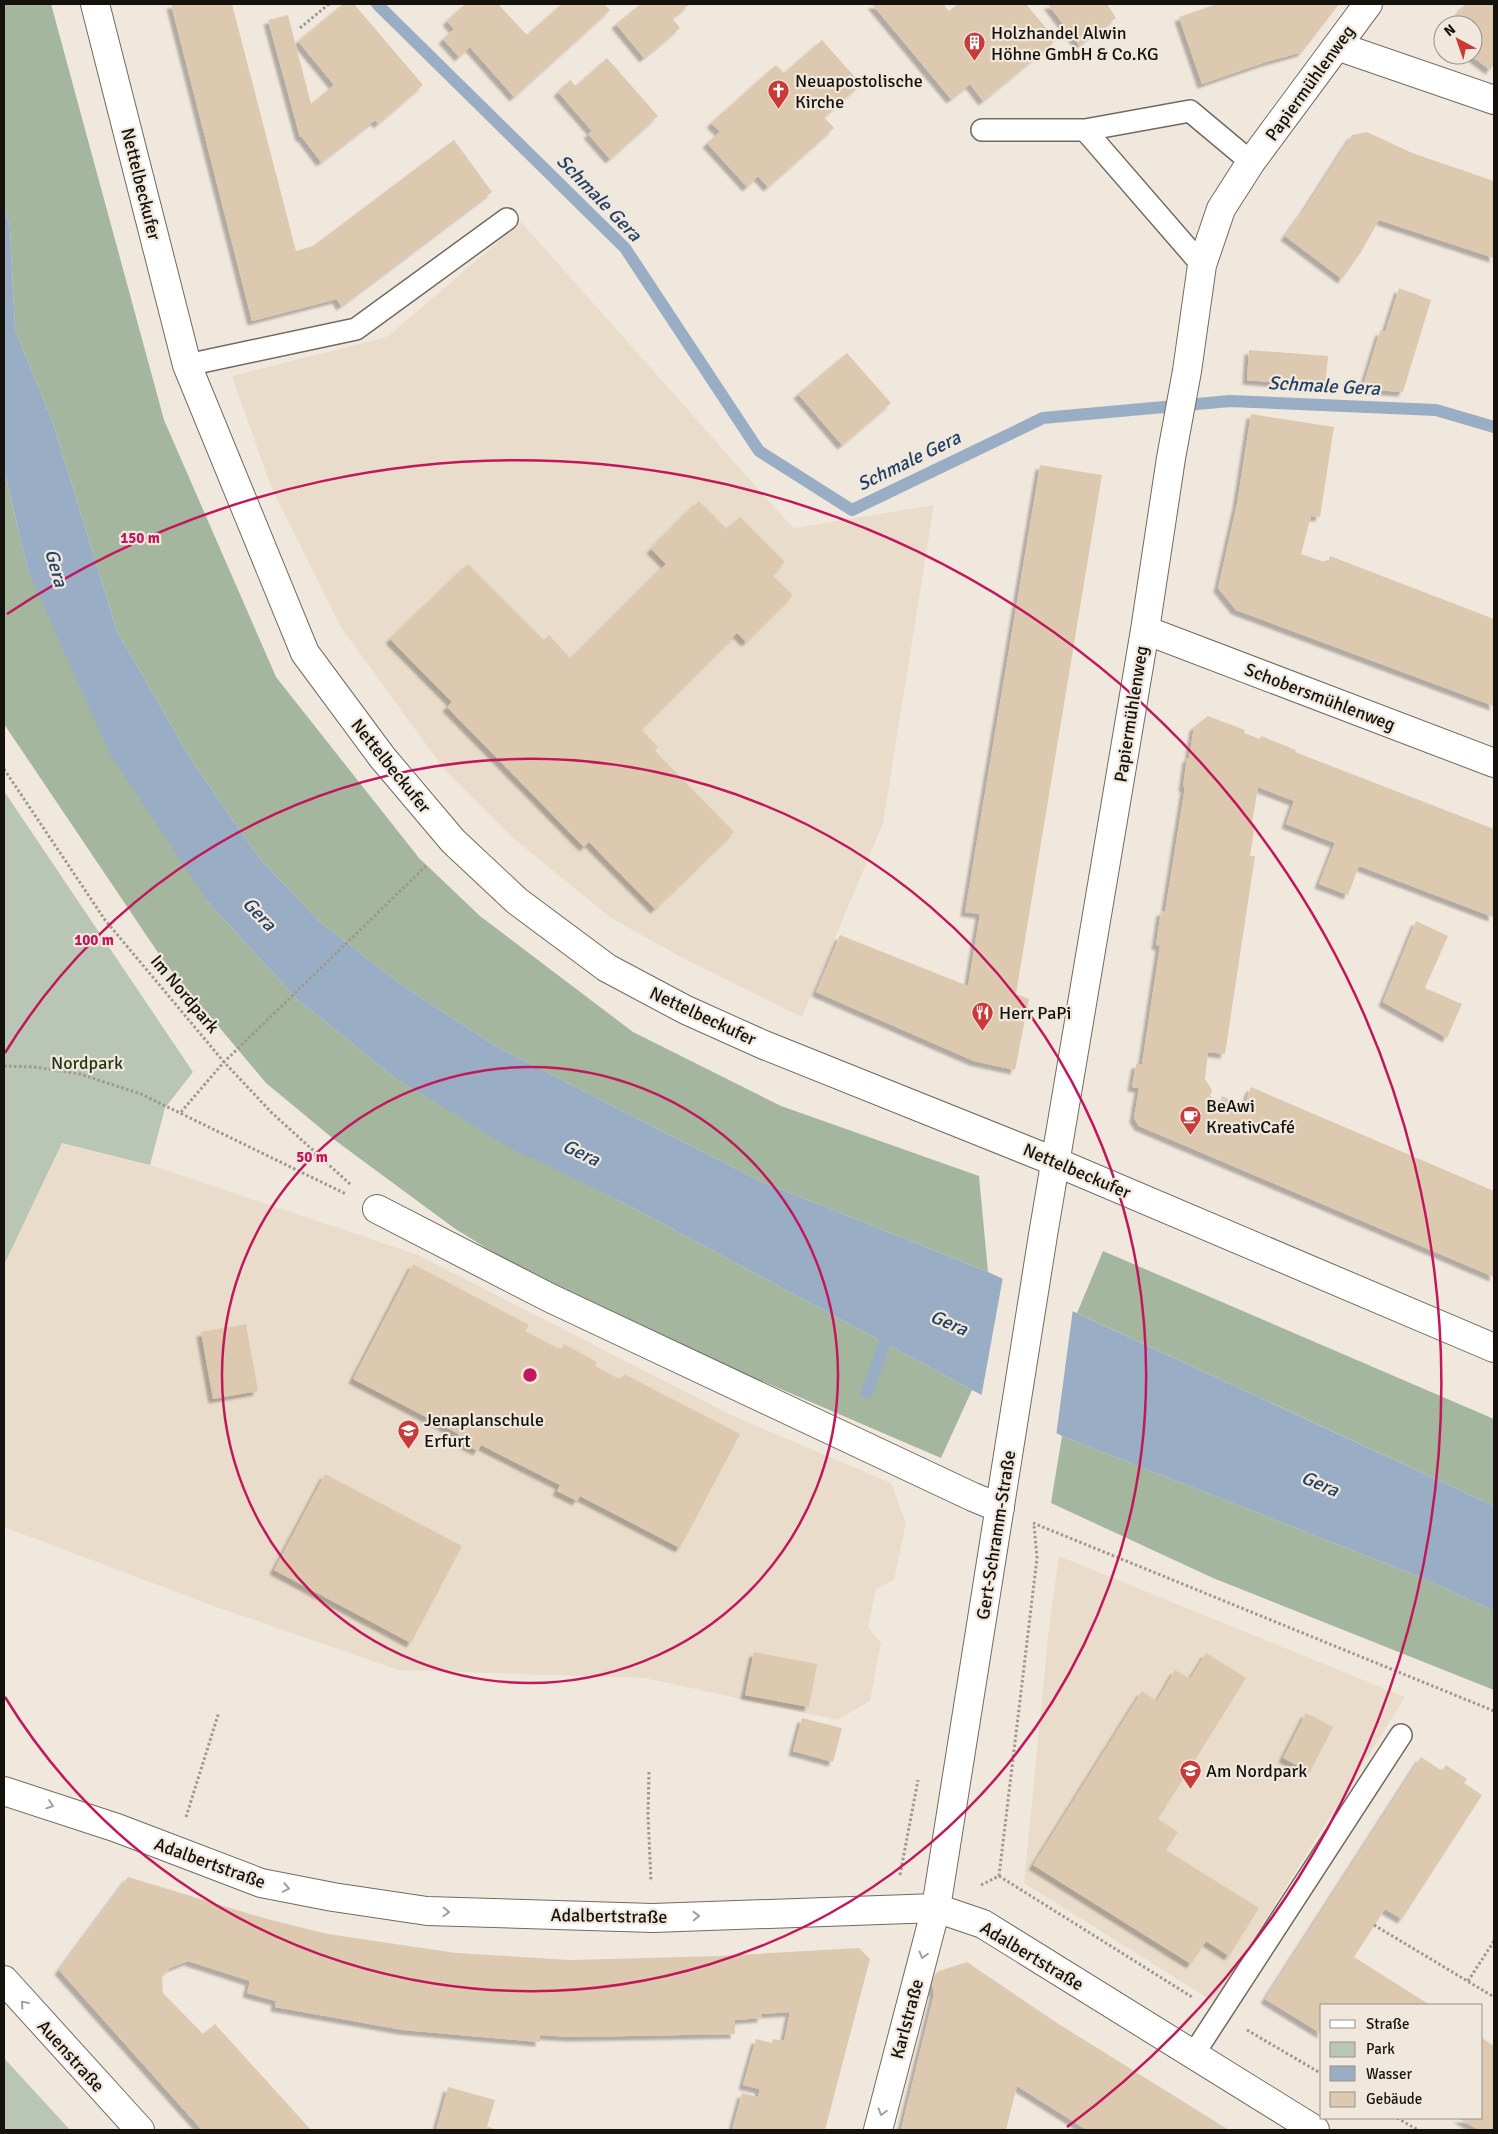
<svg xmlns="http://www.w3.org/2000/svg" width="1498" height="2134" font-family="Signika,sans-serif">
<style>
.built{fill:#e9dcca}
.green{fill:#bac6b5}
.forest{fill:#a4b69d}
.water{fill:#99adc5}
.pier{fill:#f1e8dd}
.lines{fill:none;stroke-linecap:round;stroke-linejoin:round}
.stream{stroke:#99adc5;stroke-width:12}
.building{fill:#ddc9af;filter:url(#shadow)}
.service-casing{stroke:#726a60;stroke-width:24}
.minor-casing{stroke:#726a60;stroke-width:30}
.path{stroke:#9f9890;stroke-width:3;stroke-dasharray:2.5 2.5;stroke-linecap:butt}
.service{stroke:#fff;stroke-width:21}
.minor{stroke:#fff;stroke-width:28}
.oneway{stroke:#a1a09f}
.ring{fill:none;stroke:#c2185b;stroke-width:2.5}
.labels{text-anchor:middle;dominant-baseline:central;stroke-width:4.5;stroke-linejoin:round;paint-order:stroke}
.poi-label{font-size:18px;fill:#15120e;stroke:#f1e8dd;text-anchor:start}
.street-label{font-size:18px;fill:#15120e;stroke:#f1e8dd}
.park-label{font-size:18px;fill:#1e3810;stroke:#f1e8dd}
.water-label{font-size:19px;font-style:italic;fill:#224164;stroke:#f1e8dd}
.centre{fill:#c2185b;stroke:#f1e8dd;stroke-width:2.5}
.ring-label{font-size:15px;text-anchor:middle;font-weight:bold;fill:#c2185b;stroke:#f1e8dd;stroke-width:4.5;stroke-linejoin:round;paint-order:stroke}
</style>
<defs>
<filter id="shadow"><feDropShadow dx="-4.5" dy="4.5" stdDeviation="1" flood-color="#0004"/></filter>
</defs>
<rect width="100%" height="100%" fill="#f1e8dd"/>
<!-- built -->
<path class="built" d="M521,222L793,528L934,505L883,823L802,1017L681,957L611,918L513,838L444,769L340,626L270,484L232,376L387,337Z
M62,1143L150,1165L416,1254L731,1415L891,1483L906,1523L894,1580L876,1589L868,1628L881,1643L870,1701L837,1720L645,1678L399,1670L219,1608L4,1527V1265Z
M1059,1556L1405,1697L1214,2002L1024,1883L1049,1627Z"/>
<!-- green -->
<path class="green" d="M4,791L193,1072L165,1108L150,1165L62,1143L4,1265Z
M4,2058L70,2130H4Z"/>
<!-- forest -->
<path class="forest" d="M4,4H51L164,420L276,677L419,858L480,916L633,1032L781,1106L979,1176L988,1272L760,1181L497,1047L403,986L320,922L260,859L192,761L117,631L52,420L15,330L10,229L4,206Z
M4,469L28,571L208,902L297,999L395,1078L508,1146L626,1204L972,1390L941,1458L678,1345L541,1282L454,1228L336,1141L266,1083L165,963L4,724Z
M1103,1251L1494,1419V1506L1077,1313Z
M1062,1436L1418,1576L1494,1611V1690L1213,1578L1051,1503Z"/>
<!-- water -->
<path class="water" d="M4,206L10,229L15,330L52,420L117,631L192,761L260,859L320,922L403,986L497,1047L760,1181L988,1272L1494,1506V1611L1418,1576L1062,1436L972,1390L626,1204L508,1147L395,1078L297,999L208,902L110,754L28,571L4,469Z"/>
<!-- pier -->
<path class="pier" d="M1003,1277L1073,1309L1056,1436L981,1398Z"/>
<g class="lines">
<!-- stream -->
<path class="stream" d="M377,4L625,248L759,451L852,510L1043,418L1230,401L1436,410L1494,427
M867,1393L890,1327"/>
</g>
<!-- building -->
<path class="building" d="M171,4H232L296,251L313,246L454,140L492,192L341,306L337,299L252,321Z
M343,4H354L423,85L378,124L375,120L321,162L302,137H300L268,20L288,15L311,104L334,85L298,41Z
M465,4H498L527,35L562,4H604L610,10L514,97L470,47L459,57L443,39L454,29L447,21Z
M641,4H690L672,18L680,28L644,58L616,24Z
M872,4H943L949,11L958,4H1026L1056,40L983,101L970,84L951,99Z
M1048,4H1107L1116,18L1079,45Z
M1217,4H1339L1302,52L1266,62L1202,84L1179,17Z
M1465,4H1494V64L1490,70L1470,55H1473V25H1450Z
M822,40L861,84L824,117L834,128L768,187L758,176L747,187L707,143L720,132L711,123L776,65L784,73Z
M607,58L658,116L610,159L588,134L592,131L558,92L570,80L576,86Z
M1367,132L1412,153L1494,181V258L1379,220L1361,252L1342,279L1285,236L1304,210L1352,135Z
M1399,288L1431,300L1403,392L1362,389L1380,331L1385,332Z
M1249,350L1328,356L1325,387L1247,380Z
M847,353L891,403L842,445L798,394Z
M1251,414L1334,427L1320,517L1311,516L1301,554L1328,563L1330,556L1494,619V706L1236,610L1218,588L1237,504Z
M1040,465L1102,475L1016,994L1029,999L1015,1070L974,1061L816,992L840,935L968,986L980,914L965,912Z
M699,501L727,529L740,517L785,562L772,575L793,595L746,642L737,633L641,729L658,747L655,751L734,832L655,909L589,842L584,847L447,707L452,702L390,639L468,564L544,640L549,635L571,659L666,564L651,549Z
M1208,716L1245,730L1244,733L1260,739L1261,736L1296,750L1295,752L1494,829L1493,917L1359,866L1348,895L1319,884L1335,843L1286,824L1294,801L1258,787L1252,823L1255,824L1250,856H1255L1225,1054L1208,1052L1205,1079L1212,1090L1210,1096L1220,1102L1222,1096L1244,1105L1251,1087L1494,1191V1277L1139,1126L1134,1118L1139,1088L1132,1087L1136,1064H1142L1160,946L1156,945L1161,911L1165,912L1185,787H1183L1187,758H1189L1194,727Z
M1416,921L1448,936L1425,988L1462,1004L1447,1038L1383,1002Z
M413,1264L529,1325L525,1331L561,1350L564,1344L597,1362L595,1366L621,1380L624,1374L740,1434L680,1548L580,1496L577,1501L557,1491L560,1485L481,1445L478,1451L456,1440L459,1434L353,1379Z
M246,1324L258,1391L213,1399L201,1332Z
M325,1474L462,1546L411,1643L274,1570Z
M754,1652L817,1664L809,1707L745,1695Z
M1206,1653L1246,1678L1158,1819L1178,1832L1166,1850L1259,1908L1229,1956L1206,1941L1191,1964L1033,1865L1142,1691L1157,1701L1175,1670L1190,1679Z
M1306,1713L1333,1727L1310,1772L1283,1758Z
M802,1718L842,1728L833,1762L793,1751Z
M1421,1757L1442,1771L1446,1765L1467,1779L1464,1783L1482,1795L1402,1919L1385,1909L1354,1957L1430,2005H1322V2034L1265,1999Z
M128,1877L267,1919L328,1934L456,1953L570,1960L719,1956L859,1948L870,1959L825,2130H732L742,2093L758,2097L760,2089L743,2085L756,2039L772,2043L773,2039L784,2041L790,2012L762,2014V2018L735,2020V2034L572,2037L540,2035V2042L403,2030L275,2007L276,2001L247,1993L250,1981L188,1961L170,1968L162,1977L163,1993L203,2034L215,2024L311,2130H202L59,1970Z
M967,1962L1057,2023L1229,2130H1087L1017,2086L1006,2130H901L934,1994L931,1979L939,1971Z
M1482,2038L1494,2046V2130H1479L1458,2118H1482Z
M448,2087L495,2100L487,2127L493,2128L492,2130H436Z"/>
<g class="lines">
<defs>
<path id="service" d="M982,130H1085L1202,265
M1085,130L1190,111L1251,162
M187,365L356,329L507,219
M1193,2055L1401,1735"/>
<path id="minor" d="M95,4L187,365L305,653L382,757L453,841L517,901L607,968L686,1010L764,1045L1056,1162L1494,1348
M1337,46L1494,100
M1145,630L1494,763
M377,1209L550,1298L973,1497L1000,1508
M4,1791L117,1828L261,1883L333,1897L427,1911L653,1918L936,1908L983,1924L1315,2130
M4,1980L140,2130
M878,2130L936,1908L1043,1235L1145,630L1171,458L1187,371L1202,265L1221,209L1251,162L1368,4"/>
</defs>
<!-- service casing -->
<use href="#service" class="service-casing"/>
<!-- minor casing -->
<use href="#minor" class="minor-casing"/>
<!-- path -->
<path class="path" d="M300,28L329,4
M4,769L105,920L224,1062L271,1112L351,1185
M4,1066L35,1067L80,1074L141,1094L346,1194
M181,1112L224,1062L427,865
M1033,1523L1494,1711
M649,1772L648,1815L651,1882
M186,1817L219,1712
M900,1875L918,1780
M999,1876L1192,1997
M981,1885L999,1876L1037,1558L1034,1525
M1374,1925L1494,1997
M1468,1981L1494,1941
M1247,2030L1322,2074
M1397,2118L1418,2130"/>
<!-- service -->
<use href="#service" class="service"/>
<!-- minor -->
<use href="#minor" class="minor"/>
</g>
<!-- one-way arrows -->
<defs><path id="oneway-chevron" d="M-2-3.5L2.5 0L-2 3.5" fill="none" stroke-width="1.6" stroke-linecap="round" stroke-linejoin="round" transform="scale(1.25)"/></defs>
<g class="oneway">
<use href="#oneway-chevron" transform="translate(50 1805) rotate(19)"/>
<use href="#oneway-chevron" transform="translate(286 1888) rotate(11)"/>
<use href="#oneway-chevron" transform="translate(446 1912) rotate(2)"/>
<use href="#oneway-chevron" transform="translate(696 1916) rotate(-2)"/>
<use href="#oneway-chevron" transform="translate(923 1955) rotate(105)"/>
<use href="#oneway-chevron" transform="translate(24 2004) rotate(-131)"/>
<use href="#oneway-chevron" transform="translate(882 2112) rotate(105)"/>
</g>
<!-- distance rings -->
<g class="ring">
<circle cx="530" cy="1375" r="308"/>
<path d="M5 1053A616 616 0 1 1 5 1697"/>
<path d="M7 614A924 924 0 0 1 1067 2127"/>
</g>
<!-- icons -->
<defs>
<symbol id="building-pin" viewBox="-11 -11 22 30"><path d="M0 17L-7.5 6A9.5 9.5 0 1 1 7.5 6Z" fill="#c93a39" stroke="#f1e8dd"/><path d="M-4-6H4V6H1V3H-1V6H-4ZM-2.5-4.3h1.7v1.8h-1.7ZM.8-4.3h1.7v1.8H.8ZM-2.5-1h1.7V.8h-1.7ZM.8-1h1.7V.8H.8Z" fill="#fff"/></symbol>
<symbol id="church-pin" viewBox="-11 -11 22 30"><path d="M0 17L-7.5 6A9.5 9.5 0 1 1 7.5 6Z" fill="#c93a39" stroke="#f1e8dd"/><path d="M-1.2-6h2.4v3.5h3.3v2.4h-3.3V6h-2.4V-.1h-3.3v-2.4h3.3Z" fill="#fff"/></symbol>
<symbol id="restaurant-pin" viewBox="-11 -11 22 30"><path d="M0 17L-7.5 6A9.5 9.5 0 1 1 7.5 6Z" fill="#c93a39" stroke="#f1e8dd"/><path d="M-5-6h1v4h1v-4h1v4h1v-4h1v5L-1.5 .5V6h-2V.5L-5-1ZM5-6V6H3V1.5H1.5Q1.5-4 5-6Z" fill="#fff"/></symbol>
<symbol id="cafe-pin" viewBox="-11 -11 22 30"><path d="M0 17L-7.5 6A9.5 9.5 0 1 1 7.5 6Z" fill="#c93a39" stroke="#f1e8dd"/><path d="M-5.5-4.5H6V0H3Q3 3.5 0 3.5H-2.5Q-5.5 3.5-5.5 0ZM3-3.2v2h1.7v-2ZM-6 4.5H4V6H-6Z" fill="#fff"/></symbol>
<symbol id="school-pin" viewBox="-11 -11 22 30"><path d="M0 17L-7.5 6A9.5 9.5 0 1 1 7.5 6Z" fill="#c93a39" stroke="#f1e8dd"/><path d="M0-5L7-2L0 1L-7-2ZM-4 1L0 2.5L4 1V4Q0 6-4 4Z" fill="#fff"/></symbol>
</defs>
<g fill-rule="evenodd">
<use href="#building-pin" x="962" y="30" width="25" height="34"/>
<use href="#church-pin" x="766" y="78" width="25" height="34"/>
<use href="#restaurant-pin" x="970" y="1000" width="25" height="34"/>
<use href="#cafe-pin" x="1178" y="1104" width="25" height="34"/>
<use href="#school-pin" x="396" y="1418" width="25" height="34"/>
<use href="#school-pin" x="1178" y="1758" width="25" height="34"/>
</g>
<g class="labels">
<!-- poi labels -->
<g class="poi-label">
<text x="991" y="33">Holzhandel Alwin<tspan x="991" dy="21">Höhne GmbH &amp; Co.KG</tspan></text>
<text x="795" y="81">Neuapostolische<tspan x="795" dy="21">Kirche</tspan></text>
<text x="999" y="1013">Herr PaPi</text>
<text x="1206" y="1106">BeAwi<tspan x="1206" dy="21">KreativCafé</tspan></text>
<text x="424" y="1420">Jenaplanschule<tspan x="424" dy="21">Erfurt</tspan></text>
<text x="1206" y="1771">Am Nordpark</text>
</g>
<!-- street labels -->
<g class="street-label">
<text transform="translate(1310 83) rotate(-54)">Papiermühlenweg</text>
<text transform="translate(141 184) rotate(76)">Nettelbeckufer</text>
<text transform="translate(1320 697) rotate(21)">Schobersmühlenweg</text>
<text transform="translate(1131 714) rotate(-81)">Papiermühlenweg</text>
<text transform="translate(391 766) rotate(51)">Nettelbeckufer</text>
<text transform="translate(185 994) rotate(50)">Im Nordpark</text>
<text transform="translate(703 1016) rotate(25)">Nettelbeckufer</text>
<text transform="translate(1077 1171) rotate(23)">Nettelbeckufer</text>
<text transform="translate(996 1535) rotate(-81)">Gert-Schramm-Straße</text>
<text transform="translate(210 1863) rotate(20)">Adalbertstraße</text>
<text transform="translate(609 1916) rotate(1)">Adalbertstraße</text>
<text transform="translate(1032 1956) rotate(31)">Adalbertstraße</text>
<text transform="translate(907 2019) rotate(-75)">Karlstraße</text>
<text transform="translate(71 2056) rotate(48)">Auenstraße</text>
</g>
<!-- park labels -->
<g class="park-label">
<text x="87" y="1063">Nordpark</text>
</g>
<!-- water labels -->
<g class="water-label">
<text transform="translate(599 198) rotate(46)">Schmale Gera</text>
<text transform="translate(1324 386) rotate(3)">Schmale Gera</text>
<text transform="translate(909 461) rotate(-26)">Schmale Gera</text>
<text transform="translate(56 568) rotate(74)">Gera</text>
<text transform="translate(259 914) rotate(46)">Gera</text>
<text transform="translate(581 1153) rotate(25)">Gera</text>
<text transform="translate(949 1323) rotate(23)">Gera</text>
<text transform="translate(1320 1484) rotate(23)">Gera</text>
</g>
</g>
<circle cx="530" cy="1375" r="8" class="centre"/>
<g class="ring-label">
<text x="140" y="543">150 m</text>
<text x="94" y="945">100 m</text>
<text x="312" y="1162">50 m</text>
</g>
<!-- border -->
<rect width="1498" height="2134" fill="none" stroke="#15120e" stroke-width="10"/>
<!-- legend -->
<rect x="1320" y="2004" width="162" height="115" fill="#f1e8dd" stroke="#99928a"/>
<rect x="1330" y="2020" width="25" height="8" fill="#ffffff" stroke="#99928a"/>
<text x="1366" y="2029" font-size="15" fill="#15120e">Straße</text>
<rect x="1330" y="2042" width="25" height="15" fill="#bac6b5" stroke="#99928a"/>
<text x="1366" y="2054" font-size="15" fill="#15120e">Park</text>
<rect x="1330" y="2066" width="25" height="15" fill="#99adc5" stroke="#99928a"/>
<text x="1366" y="2079" font-size="15" fill="#15120e">Wasser</text>
<rect x="1330" y="2092" width="25" height="15" fill="#ddc9af" stroke="#99928a"/>
<text x="1366" y="2104" font-size="15" fill="#15120e">Gebäude</text>
<!-- north arrow -->
<g transform="translate(1458 40) rotate(320)"><circle r="24" fill="#f1e8dd" stroke="#99928a"/>
<path d="M0-4L9 19L0 12L-9 19Z" fill="#c93a39"/>
<text y="-8" font-size="14" font-weight="bold" text-anchor="middle" fill="#15120e">N</text>
</g>
</svg>
